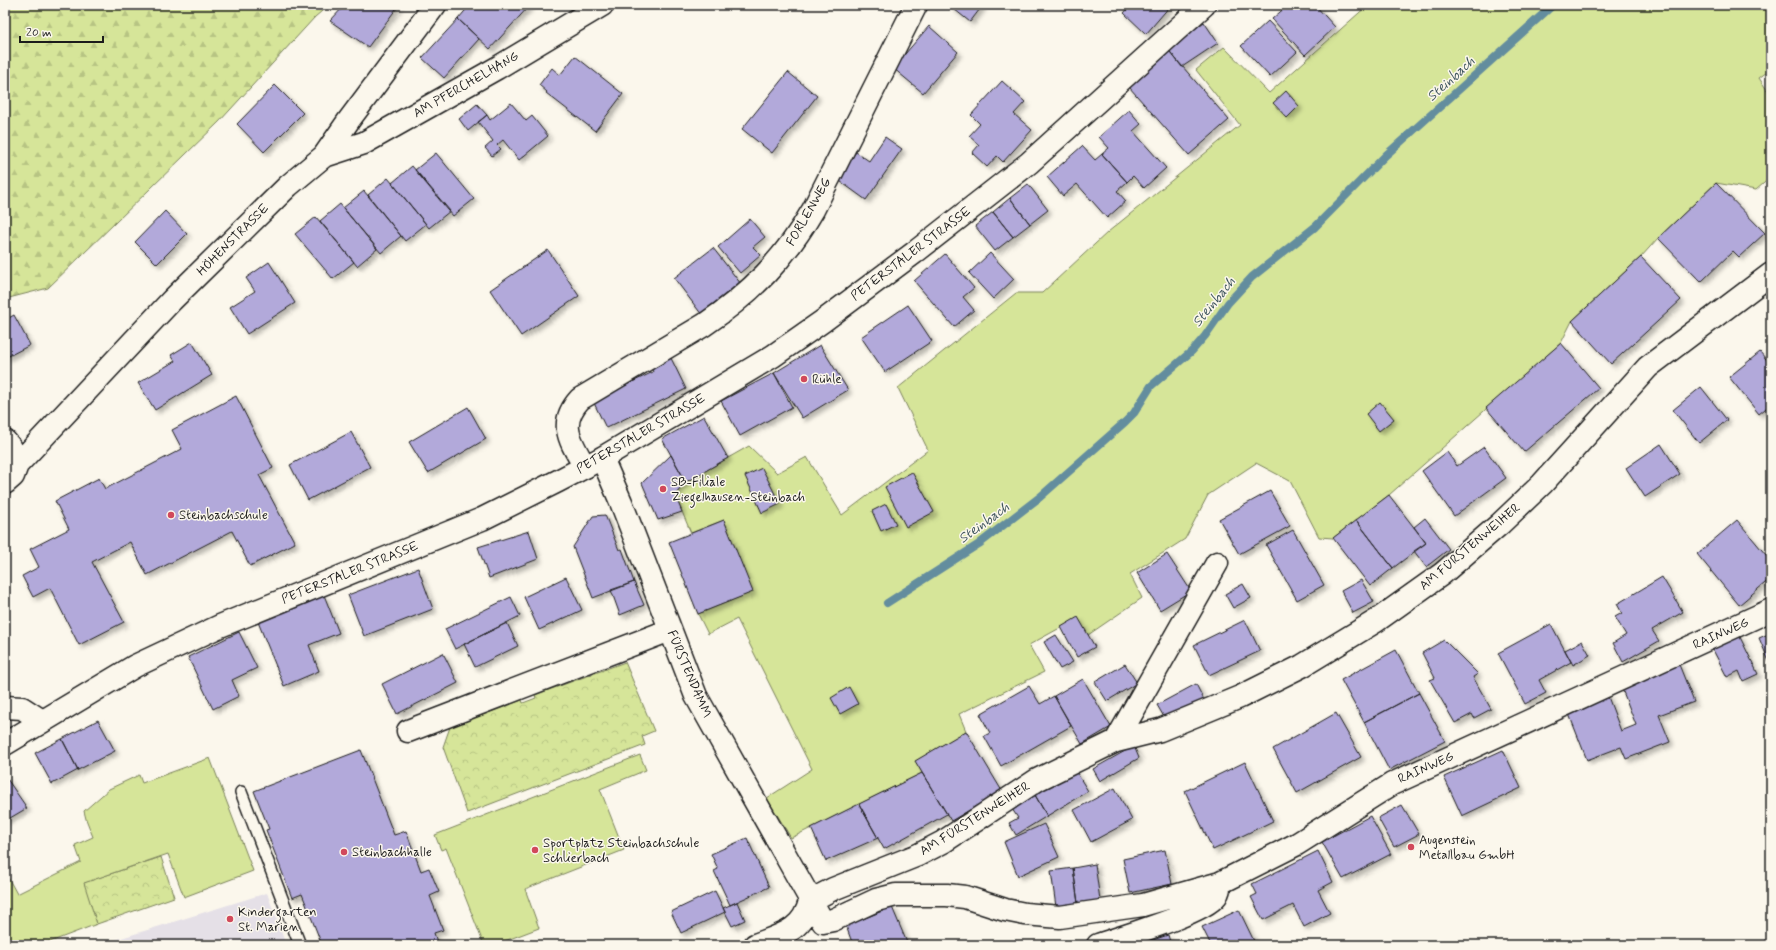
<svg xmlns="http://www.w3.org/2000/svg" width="1776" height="950" font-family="Mynerve,sans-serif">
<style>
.built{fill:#e5e0e7}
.forest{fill:url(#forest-firs);stroke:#79805a}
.park{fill:url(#park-crowns);stroke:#79805a}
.garden{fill:#d6e599;stroke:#79805a}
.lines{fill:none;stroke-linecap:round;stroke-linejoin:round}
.stream{stroke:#638d9e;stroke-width:8}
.building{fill:#b2a9da;stroke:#1c1c1c;filter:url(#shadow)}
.service-casing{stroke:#1c1c1c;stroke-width:14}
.minor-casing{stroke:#1c1c1c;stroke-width:25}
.secondary-casing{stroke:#1c1c1c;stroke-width:25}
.service{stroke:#fbf7ec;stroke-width:11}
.minor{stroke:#fbf7ec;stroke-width:22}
.secondary{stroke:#fbf7ec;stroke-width:22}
.poi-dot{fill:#d1495b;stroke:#fbf7ec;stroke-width:1.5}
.labels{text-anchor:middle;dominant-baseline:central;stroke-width:3;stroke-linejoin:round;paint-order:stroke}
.street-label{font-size:13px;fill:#1c1c1c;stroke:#fbf7ec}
.poi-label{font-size:13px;fill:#1c1c1c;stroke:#fbf7ec;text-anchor:start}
.water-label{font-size:14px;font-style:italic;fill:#3f555d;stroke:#fbf7ec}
</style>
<defs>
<pattern id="forest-firs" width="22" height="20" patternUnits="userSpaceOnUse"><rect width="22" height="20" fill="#d6e599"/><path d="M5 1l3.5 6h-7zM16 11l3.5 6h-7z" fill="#b7c483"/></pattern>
<pattern id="park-crowns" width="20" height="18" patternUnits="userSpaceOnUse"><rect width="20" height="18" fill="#d6e599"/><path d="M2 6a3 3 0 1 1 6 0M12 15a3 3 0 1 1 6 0" fill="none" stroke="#b7c483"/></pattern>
<filter id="shadow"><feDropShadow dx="3.5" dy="3.5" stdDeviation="2" flood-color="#0004"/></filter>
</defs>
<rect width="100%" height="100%" fill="#fbf7ec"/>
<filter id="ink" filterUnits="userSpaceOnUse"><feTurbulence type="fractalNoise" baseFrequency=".025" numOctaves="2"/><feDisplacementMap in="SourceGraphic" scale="8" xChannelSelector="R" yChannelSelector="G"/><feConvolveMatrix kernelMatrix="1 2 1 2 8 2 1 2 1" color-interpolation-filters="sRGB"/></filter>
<g filter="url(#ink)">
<!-- built -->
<path class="built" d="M267,893L286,945H99Z"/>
<!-- forest -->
<path class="forest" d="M5,5H329L315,17L219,122L48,288L5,299Z"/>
<!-- park -->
<path class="park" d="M625,662L654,731L642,736L645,745L467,813L443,747L450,727L522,700L523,703L536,698L535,695Z
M161,857L174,897L97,924L83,883Z"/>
<!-- garden -->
<path class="garden" d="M1368,5H1771V69L1759,78L1771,96V177L1756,190L1716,183L1658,238L1641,257L1572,321L1561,343L1389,495L1333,538L1319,537L1290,481L1256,463L1208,495L1185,539L1130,574L1142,598L1088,635L1078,618L1029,645L1044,672L959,714L966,731L916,761L922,773L791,838L767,798L812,769L737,619L708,634L698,614L752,592L724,520L691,533L675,495L686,482L749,446L777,473L807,457L842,515L928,450L898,388L1016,293H1042L1108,232L1240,125L1196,70L1224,47L1269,93Z
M640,755L646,770L600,789L624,850L525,889L539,928L494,945H484L446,848L441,850L435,835Z
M210,758L253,871L184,897L168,854L84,883L97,924L42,945H11L9,938L5,939V872L17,894L81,862L75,845L93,837L86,819L84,811L109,789L139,775L142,783Z"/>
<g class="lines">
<!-- stream -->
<path class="stream" d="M887,603L979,544L1040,497L1125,422L1134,413L1151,386L1192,351L1205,336L1228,303L1252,277L1315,227L1386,155L1553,5"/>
</g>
<!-- building -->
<path class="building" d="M345,5H399L368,47L330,21Z
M470,5H530L490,49L458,19Z
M949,5H983L970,22Z
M1131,5H1171L1146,34L1124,13Z
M1288,5H1315L1335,27L1305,55L1272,19Z
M458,19L479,39L444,78L422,58Z
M1268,21L1297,52L1270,77L1241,46Z
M1204,22L1218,43L1182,67L1168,49Z
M929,26L958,52L923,93L893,68Z
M1169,51L1229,120L1189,155L1129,87Z
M575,56L623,94L595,131L546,93L547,92L539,85L552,68L560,75Z
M788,72L817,96L772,153L742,129Z
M1002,81L1025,102L1014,114L1032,130L1003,162L997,156L987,167L972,153L979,145L969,136L980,124L971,115Z
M275,85L303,113L264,152L237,124Z
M1286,91L1299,106L1287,118L1273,103Z
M511,103L526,121L532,116L548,136L519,160L503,140L497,145L501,149L492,156L485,148L493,141L478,122L487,115L490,120Z
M477,104L487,115L468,131L459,119Z
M1129,110L1141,124L1133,131L1166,168L1144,188L1133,176L1127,182L1102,154L1109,148L1099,137Z
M885,137L902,149L866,200L837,179L856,152L869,161Z
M1082,146L1095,160L1102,154L1127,182L1117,191L1126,201L1107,218L1077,184L1063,196L1047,177Z
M436,153L474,199L453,216L415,170Z
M412,166L450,211L429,228L392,183Z
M388,178L426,224L405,241L368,195Z
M1716,183L1765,233L1739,257L1733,251L1701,282L1658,238Z
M1028,184L1048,210L1030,224L1010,198Z
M364,191L401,236L381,253L343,208Z
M1010,198L1030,224L1013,237L993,212Z
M340,204L377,249L357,266L320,221Z
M165,211L187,234L157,264L135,242Z
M993,212L1013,237L995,251L975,226Z
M316,217L354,262L333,279L295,234Z
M750,219L765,237L753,247L761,255L740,273L718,247Z
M713,248L741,284L702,315L674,278Z
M548,250L579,296L521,336L490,290Z
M990,253L1014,279L993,299L969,273Z
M945,254L974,288L963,297L974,310L954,327L914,281Z
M1641,257L1681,300L1611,364L1572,321Z
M269,262L295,303L247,334L230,307L255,291L246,278Z
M908,305L932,341L885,372L861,337Z
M14,315L30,345L5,358V320Z
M192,342L212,375L155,410L138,383L175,361L171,355Z
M1561,343L1599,388L1524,452L1486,408Z
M820,345L848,390L802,418L774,373Z
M1760,352L1771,365V404L1759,414L1729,377Z
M670,356L686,389L606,428L593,401L653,372L650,366Z
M774,373L792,407L740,436L721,401Z
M1701,387L1727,420L1699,443L1673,410Z
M236,396L273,468L259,475L295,543L250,566L232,531L147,575L130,542L92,562L124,622L79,645L50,588L33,597L22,576L39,567L30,549L69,529L55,501L99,478L105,489L182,449L172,430Z
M1380,402L1394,419L1379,431L1366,414Z
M468,407L486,439L428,473L409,442Z
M704,416L728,458L686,482L662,439Z
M351,432L370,467L308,500L290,465Z
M1661,444L1680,474L1645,497L1626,468Z
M1484,447L1506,478L1454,516L1422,471L1447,452L1457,466Z
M671,455L686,482L675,495L682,512L658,520L642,483Z
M762,468L780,504L762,513L745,476Z
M912,472L934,512L906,527L885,487Z
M1270,491L1290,526L1239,554L1219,519Z
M1389,495L1426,543L1393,568L1356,520Z
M886,504L896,524L881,531L872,511Z
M605,515L619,550L622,549L634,582L593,598L573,547L593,516Z
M1425,518L1449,549L1426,567L1414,551L1426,543L1414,527Z
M724,520L753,592L698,614L669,542Z
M1356,520L1393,568L1370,586L1333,538Z
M1737,520L1771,561V578L1739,605L1697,554Z
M1293,530L1324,585L1297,600L1266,545Z
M529,531L538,559L489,578L478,547Z
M1167,554L1191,591L1160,610L1137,573Z
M418,568L433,609L364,636L348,595Z
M566,577L582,610L539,630L524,597Z
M1662,577L1683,612L1652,630L1659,641L1623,662L1613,643L1626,635L1615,617L1622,613L1617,604Z
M1361,580L1374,602L1353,613L1341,591Z
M634,582L644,605L620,615L611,590Z
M1243,584L1251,598L1233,608L1225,594Z
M324,595L339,633L309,645L319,671L284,686L258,622Z
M511,597L520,616L455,649L445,629Z
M1078,617L1095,647L1077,657L1061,627Z
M1245,620L1260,651L1209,675L1194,645Z
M507,623L518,646L475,667L464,644Z
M1551,624L1571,662L1539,680L1546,693L1525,704L1498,653Z
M239,632L257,668L232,680L239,696L213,709L188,657Z
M1771,633V666L1759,638Z
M1056,635L1073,662L1060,669L1044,642Z
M1739,635L1758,674L1743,681L1739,671L1727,677L1712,648Z
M1444,640L1478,674L1473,677L1491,709L1474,718L1472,714L1455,723L1430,680L1435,678L1422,653Z
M1582,641L1590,655L1573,665L1565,650Z
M1396,650L1419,693L1364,722L1341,680Z
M443,653L458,683L397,714L382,684Z
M1678,662L1694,702L1659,715L1670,742L1626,759L1621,747L1587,760L1567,709L1607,694L1621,731L1636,725L1620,684Z
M1125,664L1137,683L1107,701L1095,682Z
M1083,679L1111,727L1082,744L1054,696Z
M1196,684L1205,702L1167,722L1157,705Z
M1029,686L1040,704L1054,696L1071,726L1001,766L984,736L990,733L980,714Z
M849,687L858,704L840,714L831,698Z
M1419,693L1445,741L1389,770L1364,722Z
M1336,713L1361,757L1297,793L1273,749Z
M98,720L115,751L78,770L62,739Z
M966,731L1002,791L951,821L915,761Z
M62,739L78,770L52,784L35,753Z
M1134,746L1139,758L1100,781L1093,769Z
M361,750L394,835L406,831L421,871L429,868L439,892L430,896L443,930L434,933L438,945H322L302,894L292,898L266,830L269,829L254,791Z
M1503,750L1521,788L1462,816L1444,777Z
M1245,762L1273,821L1213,850L1185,791Z
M1075,770L1088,791L1047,816L1035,795Z
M922,773L947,814L884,849L859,804Z
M5,776L27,808L5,821Z
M1115,788L1132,820L1091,842L1074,810Z
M1035,795L1047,816L1016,835L1009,823L1018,818L1012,809Z
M859,804L878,838L826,861L811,828Z
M1402,805L1419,834L1394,847L1378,818Z
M1370,816L1391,854L1343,879L1322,842Z
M1044,824L1059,857L1018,876L1004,842Z
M747,838L769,887L730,905L714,871L718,869L711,854Z
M1165,850L1172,884L1130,893L1123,859Z
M1318,851L1333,882L1318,890L1330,913L1304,927L1293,905L1263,920L1251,897L1257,894L1252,884Z
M1095,864L1100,900L1078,903L1073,868Z
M1073,868L1078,903L1056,907L1051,871Z
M715,891L725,912L681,933L671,912Z
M737,902L745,920L732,926L723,908Z
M892,907L908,945H853L846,926Z
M1239,910L1254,941L1248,945H1211L1202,927Z
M1168,935L1171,945H1138Z"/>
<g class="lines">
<defs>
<path id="service" d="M241,792L300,945"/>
<path id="minor" d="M324,156L364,143L497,68L602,5
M5,441L11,448L17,465L13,476L5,483
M602,458L621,502L696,696L823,922L833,920L876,900L896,895H947L965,897L1005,910L1025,914L1060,917L1143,905L1220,883
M17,465L172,300L288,186L324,156L349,120L435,5
M585,467C571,442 557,424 580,399L704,325C751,293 784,260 813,210L916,5
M5,707L22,708L42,721
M408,731L670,630
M1116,741L1217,563
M755,945C781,935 803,931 810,901L833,889L918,855L943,842L1037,780L1116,741L1160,730L1240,697L1302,666L1376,621L1442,574L1500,524L1542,484L1648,367L1771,274
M1098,945C1121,937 1203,913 1215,897C1219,893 1219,888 1220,883L1297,844L1392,784L1771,610"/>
<path id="secondary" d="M5,744L135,666L220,626L482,519L558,481L602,458L773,356L823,321L914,253L1029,163L1204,5"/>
</defs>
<!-- service casing -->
<use href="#service" class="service-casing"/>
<!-- minor casing -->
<use href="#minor" class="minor-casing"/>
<!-- secondary casing -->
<use href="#secondary" class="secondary-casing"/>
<!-- service -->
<use href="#service" class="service"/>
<!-- minor -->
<use href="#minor" class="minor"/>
<!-- secondary -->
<use href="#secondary" class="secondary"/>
</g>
</g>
<!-- markers -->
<g class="poi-dot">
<circle cx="804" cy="379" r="4"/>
<circle cx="663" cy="489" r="4"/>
<circle cx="171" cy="515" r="4"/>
<circle cx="1411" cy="847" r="4"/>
<circle cx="535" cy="850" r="4"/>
<circle cx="344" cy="852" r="4"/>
<circle cx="230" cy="919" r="4"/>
</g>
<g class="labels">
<!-- street labels -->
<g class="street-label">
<text transform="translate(466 85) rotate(-30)">AM PFERCHELHANG</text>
<text transform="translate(809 212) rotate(-60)">FORLENWEG</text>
<text transform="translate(233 240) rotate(-45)">HÖHENSTRASSE</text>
<text transform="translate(911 254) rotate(-37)">PETERSTALER STRASSE</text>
<text transform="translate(641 434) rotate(-30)">PETERSTALER STRASSE</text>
<text transform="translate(1470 547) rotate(-40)">AM FÜRSTENWEIHER</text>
<text transform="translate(350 573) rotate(-22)">PETERSTALER STRASSE</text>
<text transform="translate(1721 634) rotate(-24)">RAINWEG</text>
<text transform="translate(689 674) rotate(67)">FÜRSTENDAMM</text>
<text transform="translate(1426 768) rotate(-24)">RAINWEG</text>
<text transform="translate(975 819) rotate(-32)">AM FÜRSTENWEIHER</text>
</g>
<!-- poi labels -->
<g class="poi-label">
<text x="812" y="379">Rühle</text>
<text x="671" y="482">SB-Filiale<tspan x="671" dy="15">Ziegelhausen-Steinbach</tspan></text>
<text x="179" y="515">Steinbachschule</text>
<text x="1419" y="840">Augenstein<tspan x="1419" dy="15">Metallbau GmbH</tspan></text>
<text x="543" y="843">Sportplatz Steinbachschule<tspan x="543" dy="15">Schlierbach</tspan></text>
<text x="352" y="852">Steinbachhalle</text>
<text x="238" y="912">Kindergarten<tspan x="238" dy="15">St. Marien</tspan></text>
</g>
<!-- water labels -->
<g class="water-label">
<text transform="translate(1451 79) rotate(-42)">Steinbach</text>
<text transform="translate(1214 302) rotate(-51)">Steinbach</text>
<text transform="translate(984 523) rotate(-36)">Steinbach</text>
</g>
</g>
<!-- margin -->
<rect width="1776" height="950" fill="none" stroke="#fbf7ec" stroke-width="20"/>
<rect x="10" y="10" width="1756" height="930" fill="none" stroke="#1c1c1c" stroke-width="1.5" filter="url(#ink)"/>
<!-- scale -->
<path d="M20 36v6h83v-6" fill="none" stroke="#1c1c1c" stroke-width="2"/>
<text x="26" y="36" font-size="12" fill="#1c1c1c" stroke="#fbf7ec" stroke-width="3" paint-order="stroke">20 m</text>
</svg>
